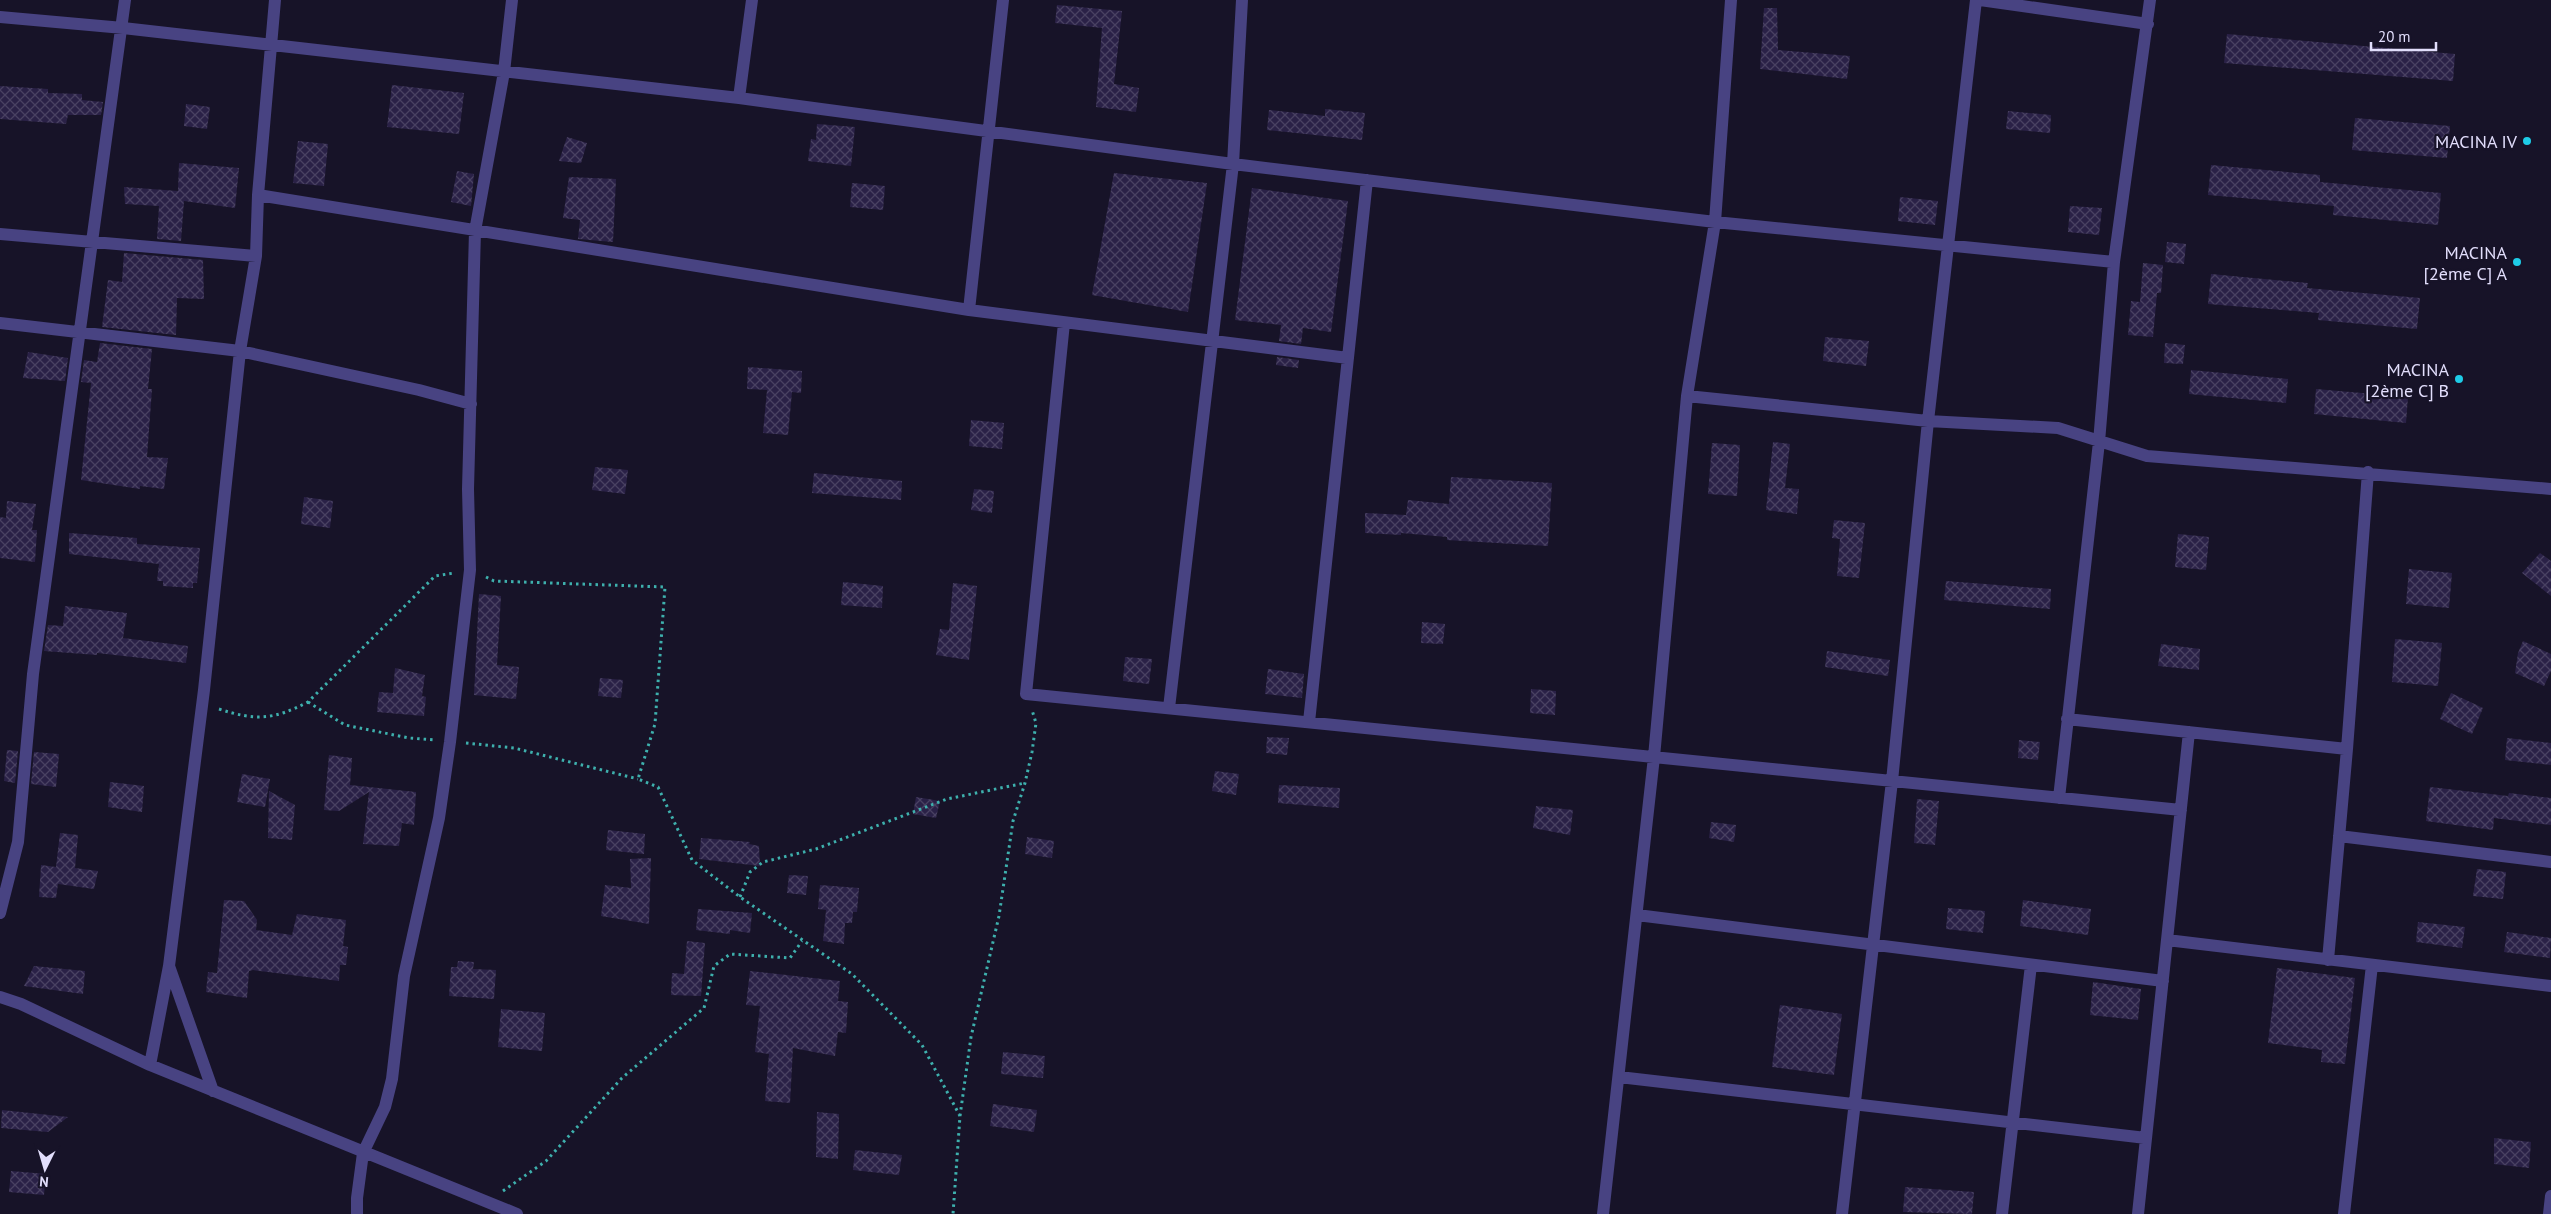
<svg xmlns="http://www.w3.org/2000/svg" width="2551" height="1214" font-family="'PT Sans',sans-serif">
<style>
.building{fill:url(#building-cross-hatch)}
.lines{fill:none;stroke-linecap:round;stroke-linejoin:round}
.path{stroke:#3eb0ad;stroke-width:3;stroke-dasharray:2.5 4;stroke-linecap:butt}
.street{stroke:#484382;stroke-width:12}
.poi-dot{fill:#1ecce7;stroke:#171328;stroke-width:2}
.labels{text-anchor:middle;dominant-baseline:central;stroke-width:4.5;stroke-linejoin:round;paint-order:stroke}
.poi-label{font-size:18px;fill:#e2defc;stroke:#171328;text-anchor:end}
</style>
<defs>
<pattern id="building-cross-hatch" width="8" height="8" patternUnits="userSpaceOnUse" patternTransform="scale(1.25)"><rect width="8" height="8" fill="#2a2147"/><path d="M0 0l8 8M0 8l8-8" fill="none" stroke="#494162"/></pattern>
</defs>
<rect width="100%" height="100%" fill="#171328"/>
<!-- building -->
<path class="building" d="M1057,5L1122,11L1114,84L1139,88L1136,112L1096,107L1102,28L1055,23Z
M1764,8H1777L1778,50L1850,56L1847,79L1760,69Z
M2227,34L2455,54L2453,81L2224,63Z
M392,85L464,93L459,134L387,127Z
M0,86L48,89V93L82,94V100L103,102L101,115H68L66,124L0,119Z
M186,104L210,107L207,129L184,126Z
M1325,109L1365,113L1362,140L1267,130L1269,110L1325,116Z
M2008,111L2051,115L2050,133L2006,129Z
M2355,118L2450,126L2447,158L2352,150Z
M817,124L855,127L851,166L808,161L811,139L816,140Z
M567,137L587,143L581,163L559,161Z
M298,141L328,144L324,186L293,183Z
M179,163L239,168L235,208L184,201L181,241L157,239L159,206L125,204L124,187L178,191Z
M2211,165L2320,175V182L2441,193L2438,225L2333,215L2334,206L2208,195Z
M457,171L474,174L471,206L451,202Z
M1114,173L1207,183L1188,312L1092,295Z
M569,177L616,179L613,242L578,239L580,220L563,218Z
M852,183L885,186L883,210L850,207Z
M1252,188L1348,201L1331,332L1303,328L1301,344L1279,341L1281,325L1235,320Z
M1900,197L1938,201L1935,225L1898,221Z
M2070,206L2102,208L2099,235L2068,232Z
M2167,242L2186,244L2184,264L2165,262Z
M124,253L203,260L204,299L177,298L176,335L102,327L108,280L122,282Z
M2143,263L2163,265L2161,293H2157L2153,337L2128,335L2131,301L2140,302Z
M2211,274L2308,283L2307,288L2420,298L2417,329L2318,320L2319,313L2208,304Z
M1825,337L1869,341L1866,366L1823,361Z
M100,343L152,349L148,389H152L147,457L168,458L164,489L140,486V489L81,480L91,383L81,382L84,360L97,362Z
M2165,343L2185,345L2183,364L2164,363Z
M28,352L68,358L65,381L23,378Z
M1277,357L1299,360L1298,368L1276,365Z
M748,367L802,371L801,393L792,392L788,435L763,433L767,390L747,389Z
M2191,370L2288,379L2286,403L2189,394Z
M2316,389L2408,397L2406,423L2314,414Z
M971,420L1004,423L1002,449L969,446Z
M1773,442L1790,444L1785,488L1799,489L1797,514L1766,510Z
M1712,443L1740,445L1737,496L1708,494Z
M595,467L628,470L625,494L592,490Z
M814,473L902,481L901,500L812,493Z
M1451,477L1552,483L1548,546L1447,540V537L1401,533V535L1365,533V513L1406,515L1408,500L1449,504Z
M974,489L994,491L992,513L971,510Z
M304,497L333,501L330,528L301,524Z
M7,501L36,504L32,530H37L35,562L0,558V517L6,518Z
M1834,520L1865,523L1859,578L1837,576L1840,539L1832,538Z
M69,533L137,538V544L200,548L197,583H193V588L163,586V581H157L159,564L69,554Z
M2178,534L2209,537L2206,570L2175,567Z
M2540,553L2551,561V596L2522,573Z
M2409,569L2452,573L2449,608L2406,604Z
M1946,581L2051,589L2050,609L1944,600Z
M843,582L883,586L882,608L841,605Z
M953,583L977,586L969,660L936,655L940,629L949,630Z
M479,594L501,596L497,665L519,667L516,699L474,695Z
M65,606L127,613L123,638L188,646L186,663L97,653V655L44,651L48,625L63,626Z
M1422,622L1445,624L1443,644L1421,643Z
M2395,639L2442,643L2438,686L2392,682Z
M2523,641L2551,654V671L2544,686L2515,673L2518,653Z
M2161,644L2200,649L2199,670L2158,666Z
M1827,651L1890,660L1888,676L1825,667Z
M1125,657L1152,659L1149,684L1123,681Z
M395,668L425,675L422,696L426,697L424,716L377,712L379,692L393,693Z
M1268,669L1304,674L1302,698L1265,694Z
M600,678L623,680L621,698L598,696Z
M1531,689L1556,691L1555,715L1530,713Z
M2451,693L2483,708L2472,734L2440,719Z
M1267,737L1289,738L1287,755L1266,753Z
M2507,738L2551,743V765L2505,760Z
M2019,740L2040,742L2038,760L2018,758Z
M7,750L18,751L15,783L4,781Z
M34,752L59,754L56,787L31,784Z
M329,755L352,758L350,785L416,792L414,825L402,823L399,846L363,844L369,792L339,811L324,810Z
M1215,771L1239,774L1236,795L1212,791Z
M242,774L270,779L265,807L237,802Z
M110,782L144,786L142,812L108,807Z
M1279,785L1340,788L1339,808L1278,803Z
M2430,787L2508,796L2509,793L2551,798V825L2494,818L2493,830L2426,821Z
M269,791L295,805L292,840L268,838Z
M916,797L940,801L936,818L913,814Z
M1917,799L1939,801L1935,845L1914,843Z
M1536,806L1573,810L1570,835L1533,828Z
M1711,822L1736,825L1734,842L1709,838Z
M608,830L645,834L644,854L606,850Z
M60,833L78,835L75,868L98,871L94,889L58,884L56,898L39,897L41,865L56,867Z
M1027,837L1054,841L1052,858L1025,854Z
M701,838L750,842L749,844L759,846L760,866L699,859Z
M651,858L649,924L601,916L605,885L631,888L630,859Z
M2477,869L2506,872L2503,899L2473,896Z
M789,875L808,876L806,895L787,893Z
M820,885L859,888L857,912H853L852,923H845L844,944L823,941L826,910L818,909Z
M224,900L244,901L257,920L256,930L292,935L297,914L346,920L343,946L348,947L346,965H340L339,981L253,970L249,971L247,998L206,992L208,972L217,973Z
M2023,900L2091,909L2088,935L2020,926Z
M1948,908L1985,911L1983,933L1946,929Z
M698,909L752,913L750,933L730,930V934L696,930Z
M2418,922L2465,927L2462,948L2416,942Z
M2507,932L2551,938L2550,958L2504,952Z
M687,941L705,943L701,996L671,995L672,973L684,974Z
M458,961L474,962L473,969L496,970L494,999L449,996L451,967H457Z
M34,966L85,971L83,994L24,986Z
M2277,968L2355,978L2345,1064L2321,1062L2322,1050L2268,1043Z
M750,971L840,981L838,1001L848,1002L846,1033L838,1032L835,1056L793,1048L790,1103L765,1101L769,1054L755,1052L760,1006L746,1005Z
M2093,982L2141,989L2138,1020L2090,1015Z
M1780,1005L1842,1014L1834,1075L1772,1067Z
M501,1009L545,1013L542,1051L498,1047Z
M1003,1052L1045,1056L1043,1078L1001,1074Z
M993,1104L1037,1110L1034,1132L990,1126Z
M2,1110L68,1117L48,1132L1,1128Z
M817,1112L839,1114L838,1159L816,1157Z
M2494,1138L2531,1142L2529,1168L2494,1164Z
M855,1150L902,1155L899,1175L853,1170Z
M11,1171L46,1174L44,1195L9,1192Z
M1905,1187L1974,1192L1972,1214L1903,1212Z"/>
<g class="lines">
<!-- path -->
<path class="path" d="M486,577L494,581L665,587L655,724L638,779L658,787L692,860L740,897L852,974L922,1045L960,1116L953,1214
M308,702L345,725L409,738L435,740
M219,709C256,721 273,720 308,702L435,576L454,573
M466,743L514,748L638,779
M740,897L750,872L763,862L816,849L947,799L1025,783
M960,1116L971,1037L999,916L1013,821L1025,783L1032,752L1036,723L1032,710
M503,1191L546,1161L622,1078L704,1008L714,966L730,954L790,958L802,941"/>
<!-- street -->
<path class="street" d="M1980,0L2148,24
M0,17L123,28L739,98L1233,164L1715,222L2114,262
M739,98L752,0
M258,195L969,310L1348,358
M0,234L256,256
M969,310L1003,0
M0,323L240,351L419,390L471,404
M1064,323L1026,694L2181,810
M1687,396L1928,421L2058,428L2147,456L2551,489
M1169,708L1233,164L1242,0
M2067,719L2347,749
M1309,722L1367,180
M2059,798L2099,442L2114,262L2150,0
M2339,836L2551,862
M0,913L18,842L33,674L125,0
M1637,915L2163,981
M2167,940L2551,986
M2328,960L2347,749L2368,472
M169,966L213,1091
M0,997L21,1004L150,1065L517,1214
M150,1065L169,966L204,690L240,351L256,256L258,195L275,0
M1619,1077L2146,1138
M357,1214V1198L363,1153L385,1107L392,1079L404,976L439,818L450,742L470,570L468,489L475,231L504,72L512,0
M1603,1214L1654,757L1687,396L1715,222L1731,0
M1842,1214L1892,781L1928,421L1976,0
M2002,1214L2031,965
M2138,1214L2189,732
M2344,1214L2372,965
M2549,1214L2551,1196"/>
</g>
<!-- markers -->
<g class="poi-dot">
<circle cx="2527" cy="141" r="5"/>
<circle cx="2517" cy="262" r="5"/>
<circle cx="2459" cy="379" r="5"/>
</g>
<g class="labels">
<!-- poi labels -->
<g class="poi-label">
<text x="2517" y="141">MACINA IV</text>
<text x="2507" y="252">MACINA<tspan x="2507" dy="21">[2ème C] A</tspan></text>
<text x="2449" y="369">MACINA<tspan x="2449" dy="21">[2ème C] B</tspan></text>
</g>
</g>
<!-- north arrow -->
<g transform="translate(45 1169) rotate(185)" stroke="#171328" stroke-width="4" paint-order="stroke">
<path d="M0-4L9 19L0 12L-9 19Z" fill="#e2defc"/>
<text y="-8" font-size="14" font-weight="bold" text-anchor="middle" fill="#e2defc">N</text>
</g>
<!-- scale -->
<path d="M2371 42v8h65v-8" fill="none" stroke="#e2defc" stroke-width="2.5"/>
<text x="2378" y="42" font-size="15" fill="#e2defc" stroke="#171328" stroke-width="4" paint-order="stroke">20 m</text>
</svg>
